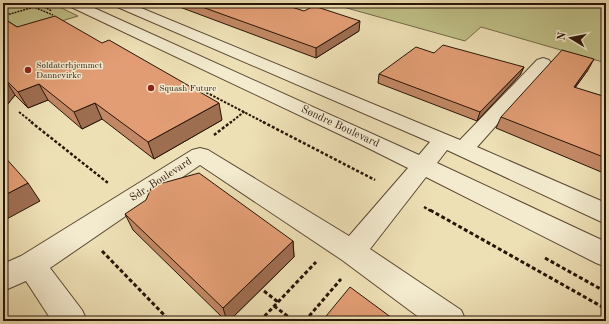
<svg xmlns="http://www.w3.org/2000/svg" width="609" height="324" font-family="'Old Standard TT',serif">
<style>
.green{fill:#c0c088;stroke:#746a48}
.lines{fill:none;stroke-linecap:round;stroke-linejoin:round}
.minor-casing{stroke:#5a4732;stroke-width:2}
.path-far3{stroke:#291407;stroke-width:1.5;stroke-dasharray:2 1;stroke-linecap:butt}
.path-far2{stroke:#291407;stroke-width:2;stroke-dasharray:2.5 1.5;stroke-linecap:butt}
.path-far1{stroke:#291407;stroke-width:2.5;stroke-dasharray:3 2;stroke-linecap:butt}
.path{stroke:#291407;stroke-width:3;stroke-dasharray:4 2.5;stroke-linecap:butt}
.minor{fill:#f4ebcf;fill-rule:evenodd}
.wall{fill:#c28764;stroke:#291407}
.shaded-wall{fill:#9e6e51;stroke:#291407}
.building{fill:#e29d74;stroke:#291407}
.poi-dot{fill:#8f2418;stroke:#f4ebcf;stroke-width:1.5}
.labels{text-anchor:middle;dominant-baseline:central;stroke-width:3;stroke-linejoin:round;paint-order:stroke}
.far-poi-label{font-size:9px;fill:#291407;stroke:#f4ebcf;text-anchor:start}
.street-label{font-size:11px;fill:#291407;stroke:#f4ebcf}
</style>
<rect width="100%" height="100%" fill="#eee0b5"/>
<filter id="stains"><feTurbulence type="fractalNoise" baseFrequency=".005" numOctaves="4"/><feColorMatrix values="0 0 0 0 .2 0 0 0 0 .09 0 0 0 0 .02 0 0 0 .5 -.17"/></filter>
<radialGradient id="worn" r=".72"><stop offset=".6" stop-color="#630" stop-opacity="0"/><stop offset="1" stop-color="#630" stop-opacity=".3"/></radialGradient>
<!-- green -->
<path class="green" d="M3,3H51L78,16L3,39Z
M339,3H606V63L481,27L465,41L336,5Z"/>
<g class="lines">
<defs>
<path id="minor" d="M67,3H83L419,155L430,142L115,6L113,3H129L460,140L537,60L543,58L549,60L551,63L549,66L477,147L606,203V224L447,150L437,163L606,242V267L596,263L426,177L370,249L461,310L466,321H424L342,260L200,165L50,268L82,310L87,321H52L26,281L3,291V264L21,256L192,150L200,148L208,150L349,236L408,168L360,144L69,6Z"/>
</defs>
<!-- minor casing -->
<use href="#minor" class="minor-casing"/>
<!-- path-far3 -->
<path class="path-far3" d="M24,3L53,15
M36,3L52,11
M3,16L41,5"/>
<!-- path-far2 -->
<path class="path-far2" d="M192,85L265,123
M19,112L33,123
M230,123L245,111"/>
<!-- path-far1 -->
<path class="path-far1" d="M31,122L108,183
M263,122L375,180
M214,135L231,122
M424,207L431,211"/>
<!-- path -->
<path class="path" d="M430,210L606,309
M102,251L170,321
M545,258L606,292
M264,291L278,302
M274,306L294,321
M260,321L316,262
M305,321L341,279"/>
<!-- minor -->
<use href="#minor" class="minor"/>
</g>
<!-- wall -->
<path class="wall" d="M169,3H279L359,31L316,58Z
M3,18L17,27L222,120L154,159L102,119L82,129L48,100L28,108L15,95L3,110Z
M434,53L524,67L520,75L477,121L378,83L379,74Z
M588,70L575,88L606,97V174L496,128L501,117Z
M125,214L293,241L294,257L229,321H226L133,230Z"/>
<!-- shaded-wall -->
<path class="shaded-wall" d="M360,21L359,31L316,58V48Z
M594,59L588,70L567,98L574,87Z
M524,67L520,75L477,121L480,112Z
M5,79L15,95L3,110V81Z
M39,84L48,100L28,108L18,92Z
M95,103L102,119L82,129L74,112Z
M219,103L222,120L154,159L148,142Z
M28,183L40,201L3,221V196Z
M293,241L294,257L229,321H227L223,308Z"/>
<!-- building -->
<path class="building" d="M191,3H279L304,11L314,6L360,21L316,48Z
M55,16L102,43L109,40L219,103L148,142L95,103L74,112L39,84L18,92L5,79L3,81V57L7,55L3,52V18L17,27Z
M443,45L524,67L480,112L379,74L416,47L434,53Z
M562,50L594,59L574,87L606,97V158L501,117Z
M3,155L28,183L3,196Z
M199,173L293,241L223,308L125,214L146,200L152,186Z
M350,287L396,321H322Z"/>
<!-- markers -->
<g class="poi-dot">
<circle cx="28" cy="70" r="4"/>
<circle cx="151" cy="88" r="4"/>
</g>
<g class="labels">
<!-- far-poi labels -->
<g class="far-poi-label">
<text x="36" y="65">Soldaterhjemmet<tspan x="36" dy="10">Dannevirke</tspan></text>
<text x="159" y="88">Squash Future</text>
</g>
<!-- street labels -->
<g class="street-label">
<text transform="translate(340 127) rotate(25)">Søndre Boulevard</text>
<text transform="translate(161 180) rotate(-33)">Sdr. Boulevard</text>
</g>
</g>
<!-- margin -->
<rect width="609" height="324" fill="none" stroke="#eee0b5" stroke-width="16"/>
<rect x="4" y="4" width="601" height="316" fill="none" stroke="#291407" stroke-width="2"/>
<rect x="8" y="8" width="593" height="308" fill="none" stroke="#291407"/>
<!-- north arrow -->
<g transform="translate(571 38) rotate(280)" stroke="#f4ebcf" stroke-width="3" paint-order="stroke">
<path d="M0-3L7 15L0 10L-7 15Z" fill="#291407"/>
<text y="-6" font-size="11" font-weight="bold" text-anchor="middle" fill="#291407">N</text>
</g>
<rect width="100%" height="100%" filter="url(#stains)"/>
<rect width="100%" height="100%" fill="url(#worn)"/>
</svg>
